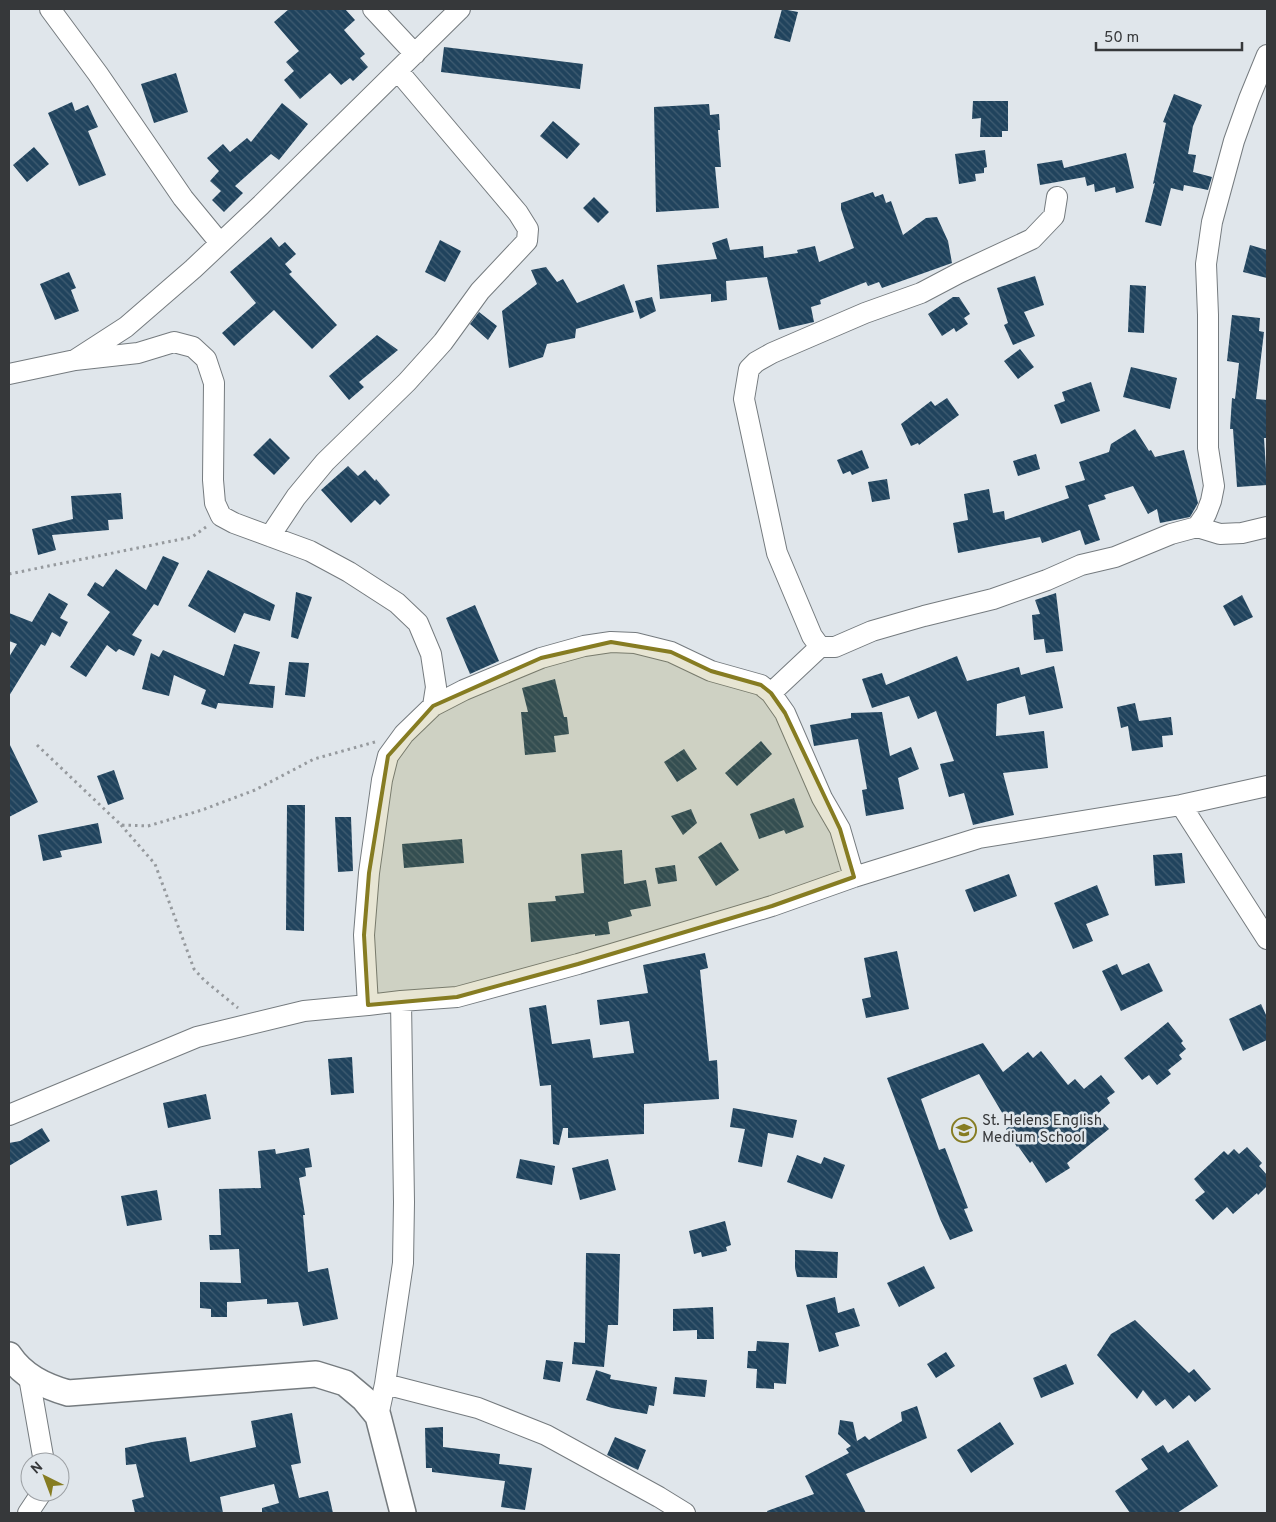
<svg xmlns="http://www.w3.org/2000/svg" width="1276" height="1522" font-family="Overpass,sans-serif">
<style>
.building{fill:url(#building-back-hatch)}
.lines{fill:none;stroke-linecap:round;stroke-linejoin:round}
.minor-casing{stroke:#757b7f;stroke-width:22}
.major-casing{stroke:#757b7f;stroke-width:28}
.path{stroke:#969a9e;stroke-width:3;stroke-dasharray:2.5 4;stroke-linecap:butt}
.minor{stroke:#fff;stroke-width:20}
.major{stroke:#fff;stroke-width:25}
.marked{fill:#867c22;fill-opacity:0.2;stroke:#867c22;stroke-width:4;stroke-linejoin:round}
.labels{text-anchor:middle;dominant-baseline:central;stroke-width:5;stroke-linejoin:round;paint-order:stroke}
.poi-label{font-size:15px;fill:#36383a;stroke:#e0e6eb;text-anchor:start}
</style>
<defs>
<pattern id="building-back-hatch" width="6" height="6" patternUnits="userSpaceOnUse" patternTransform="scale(1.25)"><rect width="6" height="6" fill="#20435d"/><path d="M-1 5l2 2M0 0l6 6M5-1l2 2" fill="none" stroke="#415d72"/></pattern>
</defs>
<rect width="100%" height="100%" fill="#e0e6eb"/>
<!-- building -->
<path class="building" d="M289,9H345L355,20L344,30L365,54L360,58L368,67L353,81L350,78L341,85L330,73L300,99L284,80L294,71L286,62L299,51L274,22Z
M782,9L798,12L790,42L774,38Z
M444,47L583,64L580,89L441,72Z
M176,73L188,112L154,123L141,84Z
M1174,94L1202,105L1193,126L1188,154L1196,155L1193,172L1212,177L1208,190L1184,185L1183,191L1171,188L1161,226L1145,222L1155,183L1153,184L1166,123L1163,122Z
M973,101H1008V131H1002V137H980L981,118L972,119Z
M72,102L75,111L88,105L98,127L88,131L106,175L79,186L48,113Z
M282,103L308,124L279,160L271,154L235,186L243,193L224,212L212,200L221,191L210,181L219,171L207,158L223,144L230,152L247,138L251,142Z
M709,104L710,115L719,114L720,130H718L721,167H715L719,208L656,212L654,107Z
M553,121L580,144L567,159L540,136Z
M34,147L49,164L27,182L13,165Z
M985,150L987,167L984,168V173L975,174L976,181L959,184L955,154Z
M1126,153L1134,188L1116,193L1115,187L1095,192L1094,184L1087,186L1085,177L1040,185L1037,164L1062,160L1064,168Z
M873,192L875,197L883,194L886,203L891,201L903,235L926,218L937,217L948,241L952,263L882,288L879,282L868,286L866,282L820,300L821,304L811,307L814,322L779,330L767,277L726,281L727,300L711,302V294L660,299L657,265L717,259L712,243L727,238L730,250L763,246L764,258L798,253L797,250L815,246L819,262L854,248L841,209V203Z
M594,197L609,212L598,223L583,208Z
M271,237L279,247L285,242L296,254L285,264L292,272L289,274L337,325L312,349L274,310L234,346L222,333L256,303L230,272Z
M440,240L461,251L445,282L425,272Z
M1250,245L1267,250V278L1243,272Z
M546,267L557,282L563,279L577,303L624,284L634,312L576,329L575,338L547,344L543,357L509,368L502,311L537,284L531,270Z
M69,272L76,288L71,290L79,311L55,320L40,284Z
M1035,276L1044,305L1024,312L1035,336L1013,345L1004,325L1008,323L997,288Z
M1130,285L1146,286L1144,333L1128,332Z
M652,297L656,311L640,319L635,301Z
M953,297H959L970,314L964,318L968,324L956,332L954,328L942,336L928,314Z
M479,312L497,326L488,340L470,324Z
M1232,315L1260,318L1259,331L1264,332L1256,399L1267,400V438H1264L1267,485L1237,487L1233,429H1230L1232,398L1235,399L1239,363L1227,361Z
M377,335L398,350L359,382L364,387L349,400L329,376Z
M1020,349L1034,367L1018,379L1004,361Z
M1131,367L1177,378L1170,409L1123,397Z
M1091,382L1100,411L1061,424L1054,405L1065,401L1062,392Z
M947,398L959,415L919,445L918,443L911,446L901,424L931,401L935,406Z
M1135,429L1149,451L1151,450L1155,457L1184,450L1198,503L1190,517L1160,523L1157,509L1148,514L1133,486L1104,495L1106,499L1088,505L1100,540L1085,545L1080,530L1042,543L1040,537L958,553L953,523L968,520L964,494L989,489L993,513L1004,511L1005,520L1069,498L1065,486L1085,480L1079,462L1109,452L1111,444Z
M270,438L290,458L274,475L253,455Z
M862,450L869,468L852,475L850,471L843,474L837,460Z
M1036,454L1040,469L1018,476L1013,461Z
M348,466L358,476L365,470L375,481L376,479L390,495L380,505L375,500L351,523L321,490Z
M887,479L890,499L872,502L868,482Z
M121,493L123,519L108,520L109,530L52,535L56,550L38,555L32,529L73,519L71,496Z
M163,556L179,563L158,606L154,604L132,635L142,640L134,656L119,649L116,652L107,645L86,677L70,667L110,612L87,595L95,582L103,587L116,569L146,590Z
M208,570L275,605L270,621L244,613L235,633L188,606Z
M296,592L312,597L298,639L291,637Z
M49,593L68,604L60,618L68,622L60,637L52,632L45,646L41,644L9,696V657L17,644L9,641V613L32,622Z
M1056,593L1063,651L1046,653L1044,639L1034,640L1032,615L1040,614L1035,600Z
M1242,595L1253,617L1234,626L1223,606Z
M475,605L499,661L470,674L446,618Z
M234,644L260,652L249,684L275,686L273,708L218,703L216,709L201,704L206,690L174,675L169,696L142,689L151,653L159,657L163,650L224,676Z
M957,656L967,681L1019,667L1021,675L1054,666L1063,708L1029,715L1025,696L997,704L996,736L1044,731L1048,768L1003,773L1014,815L973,825L964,793L949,797L940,764L954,761L936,711L918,719L909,696L872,708L862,679L882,673L886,685Z
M289,662L309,663L305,697L285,695Z
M555,679L564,717H567L569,734L554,736L556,752L525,755L521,712H528L522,688Z
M1135,703L1139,721L1171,717L1173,735L1162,736L1163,747L1132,751L1128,726L1121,728L1117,707Z
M882,712L890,756L911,747L919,769L898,778L904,809L866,816L862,790L867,789L858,739L814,746L810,725L851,718V713Z
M761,741L772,754L737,786L725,773Z
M9,743L38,802L9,817Z
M684,749L697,769L677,782L664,762Z
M114,770L124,799L108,805L97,776Z
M794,798L804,827L786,834L784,830L759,839L750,814Z
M287,805H305L304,931L286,930Z
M691,809L697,823L683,835L671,816Z
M335,817H351L353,871L338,872Z
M98,823L102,843L60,851L62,857L43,861L38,835Z
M462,839L464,863L404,868L402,844Z
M721,842L739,870L716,886L698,857Z
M622,850L624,884L646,880L651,906L630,910L632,916L608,922L610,934L595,936V934L531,942L528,903L556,901L555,896L584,893L581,854Z
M1182,853L1185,883L1155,886L1153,855Z
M675,865L677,881L658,884L655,868Z
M1009,874L1017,896L974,912L965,890Z
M1097,885L1109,915L1086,924L1093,941L1073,949L1054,903Z
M897,951L909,1009L866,1018L862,999L871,997L864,958Z
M705,953L708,968L700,970L709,1061L717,1060L719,1099L644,1104V1134L568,1138V1128H563L559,1145L553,1144L551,1085L540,1086L529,1008L546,1005L552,1044L590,1039L593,1058L634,1053L629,1021L600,1025L597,1000L648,993L643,965Z
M1149,963L1163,991L1121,1011L1102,971L1117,964L1122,975Z
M1261,1004L1267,1017V1040L1243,1051L1229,1019Z
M1168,1022L1183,1041L1181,1043L1186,1049L1179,1055L1182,1059L1168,1070L1171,1074L1157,1085L1149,1075L1142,1080L1124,1058Z
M983,1043L1003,1072L1028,1052L1033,1058L1041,1051L1068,1085L1075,1079L1084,1089L1101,1075L1115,1092L1107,1098L1110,1103L1096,1115L1109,1129L1067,1163L1070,1168L1046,1183L1032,1161L1030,1163L1018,1146L1017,1147L1006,1129L1010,1126L979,1074L921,1099L939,1150L945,1148L968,1208L964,1209L973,1231L950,1240L940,1219L887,1078Z
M352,1057L354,1093L331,1095L328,1059Z
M206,1094L211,1119L168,1128L163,1103Z
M733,1108L797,1120L793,1138L768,1133L762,1167L738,1162L745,1129L730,1127Z
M42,1128L50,1141L9,1166V1143L20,1141Z
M1247,1147L1262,1163L1259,1166L1267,1175V1186L1258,1195L1257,1193L1233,1214L1227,1207L1213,1220L1195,1200L1205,1192L1194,1179L1224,1151L1228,1155L1234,1149L1239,1154Z
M309,1148L312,1167L305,1168L306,1176L299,1178L305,1215H303L308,1272L328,1268L338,1319L303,1326L298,1302L267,1304V1299L227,1302V1317H211V1309L200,1308V1282L241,1283L239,1249L210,1250L209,1235H221L219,1189L261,1188L258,1151L275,1149L276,1154Z
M797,1155L821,1164L824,1157L845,1165L832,1199L787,1182Z
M520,1159L555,1166L552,1185L516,1178Z
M608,1159L616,1190L580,1200L572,1168Z
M157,1190L162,1220L127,1226L121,1196Z
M725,1221L731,1245L726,1247L727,1251L702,1257L701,1252L694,1254L689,1231Z
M795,1250L838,1252L837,1278L797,1277L795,1268Z
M586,1253L620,1254L618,1325H608L604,1367L572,1364L574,1342L585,1343Z
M924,1266L935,1288L899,1307L887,1283Z
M835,1297L838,1313L854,1308L860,1326L835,1333L839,1346L819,1352L806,1305Z
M713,1307L714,1339H697V1330L673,1331V1309Z
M1135,1320L1189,1373L1194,1369L1211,1389L1195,1402L1189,1395L1173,1409L1165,1399L1156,1406L1143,1390L1137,1399L1097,1355L1111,1334Z
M757,1341L789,1343L786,1384L774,1383V1389L756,1388L757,1369L747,1368L748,1351H756Z
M946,1352L955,1366L936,1378L927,1364Z
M546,1360L563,1362L560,1382L543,1379Z
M1066,1364L1074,1384L1041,1398L1033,1378Z
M596,1370L611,1375L610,1379L657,1387L654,1406L649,1405L647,1414L612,1408L586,1400Z
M675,1377L707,1380L705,1397L673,1394Z
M917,1406L927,1438L846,1474L866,1513H768L767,1511L814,1494L805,1476L849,1453L846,1449L851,1446L838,1434L840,1420L853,1422L857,1441L865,1436L869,1440L902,1421L901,1412Z
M292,1413L301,1463L291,1465L299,1498L328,1491L333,1513H262V1508L279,1503L274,1484L220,1497L223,1513H135L132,1500L144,1497L136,1464L126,1465L125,1448L152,1442L186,1437L190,1462L256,1447L251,1421Z
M1000,1422L1014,1444L971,1473L957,1450Z
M443,1427V1447L500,1454L499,1464L532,1468L525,1510L501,1507L505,1481L432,1472V1468H426L425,1428Z
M615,1437L646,1450L638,1470L607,1455Z
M1188,1440L1218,1486L1177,1513H1130L1115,1491L1148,1469L1141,1459L1163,1445L1168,1453Z"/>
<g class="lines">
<defs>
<path id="minor" d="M50,9L98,74L183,198L220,243
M373,9L415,54
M1057,197L1054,216L1032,239L959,273L921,293L865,313L772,353L756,362L749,369L744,399L777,553L812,636L820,647H835L872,631L924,616L993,599L1047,580L1081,565L1115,557L1171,534L1197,527L1220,534L1242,533L1267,527
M75,360L138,353L174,342L193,347L206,359L214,383L213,480L215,503L221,516L234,523L310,551L349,572L397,603L418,623L431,654L436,687L433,706L404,734L388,756L382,780L369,873L364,935L368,1005
M9,374L75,360L126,327L193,269L261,205L460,9
M1197,527L1206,514L1211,501L1214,486L1208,448V315L1206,264L1212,222L1234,141L1249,99L1267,55
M270,536L296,497L325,462L407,382L443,342L480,291L527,241L528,229L518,213L398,71
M771,693L820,647
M433,706L464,690L541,658L584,646L611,642L635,643L671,652L711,671L761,685L771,693L785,713L822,798L840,829L854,877
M1181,805L1267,939
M9,1115L197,1037L304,1011L368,1005L401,1001L457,997L578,964L772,906L854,877L979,838L1181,805L1267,786
M29,1377L44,1462
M385,1384L478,1408L546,1435L659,1497L685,1513
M378,1416L385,1384L403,1263L404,1202L401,1001
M28,1513L42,1492"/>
<path id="major" d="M9,1355C23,1376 44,1386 68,1393L316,1374L345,1383L364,1399L378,1416L403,1513"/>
</defs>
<!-- minor casing -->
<use href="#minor" class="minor-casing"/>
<!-- major casing -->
<use href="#major" class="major-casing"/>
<!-- path -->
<path class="path" d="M9,574L192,537L206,527
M37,745L121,825L148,826L202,810L255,790L314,759L375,742
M121,825L155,864L194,969L204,980L238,1008"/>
<!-- minor -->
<use href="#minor" class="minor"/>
<!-- major -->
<use href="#major" class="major"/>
</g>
<!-- marked area -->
<path class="marked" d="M611,642L671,652L711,671L761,685L771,693L785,713L840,829L854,877L772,906L578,964L457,997L368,1005L364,935L369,873L388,756L433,706L541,658Z"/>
<!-- icons -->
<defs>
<symbol id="school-ring" viewBox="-11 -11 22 22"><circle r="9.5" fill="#e0e6eb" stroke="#867c22" stroke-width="1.5"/><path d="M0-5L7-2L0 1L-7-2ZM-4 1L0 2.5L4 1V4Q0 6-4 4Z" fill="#867c22"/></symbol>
</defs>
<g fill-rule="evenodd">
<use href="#school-ring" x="950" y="1116" width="28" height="28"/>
</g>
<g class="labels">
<!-- poi labels -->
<g class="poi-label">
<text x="982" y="1121">St. Helens English<tspan x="982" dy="17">Medium School</tspan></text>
</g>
</g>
<!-- border -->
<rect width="1276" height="1522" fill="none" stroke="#36383a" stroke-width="20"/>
<!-- north arrow -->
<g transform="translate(45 1477) rotate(318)"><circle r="24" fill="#e0e6eb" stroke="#9ca0a4"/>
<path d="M0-4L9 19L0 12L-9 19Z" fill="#867c22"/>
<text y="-8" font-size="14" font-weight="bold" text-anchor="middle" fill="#36383a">N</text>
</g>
<!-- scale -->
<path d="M1096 42v8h146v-8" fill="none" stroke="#36383a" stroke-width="2.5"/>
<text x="1104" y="42" font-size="15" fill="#36383a" stroke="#e0e6eb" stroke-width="4" paint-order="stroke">50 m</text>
</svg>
